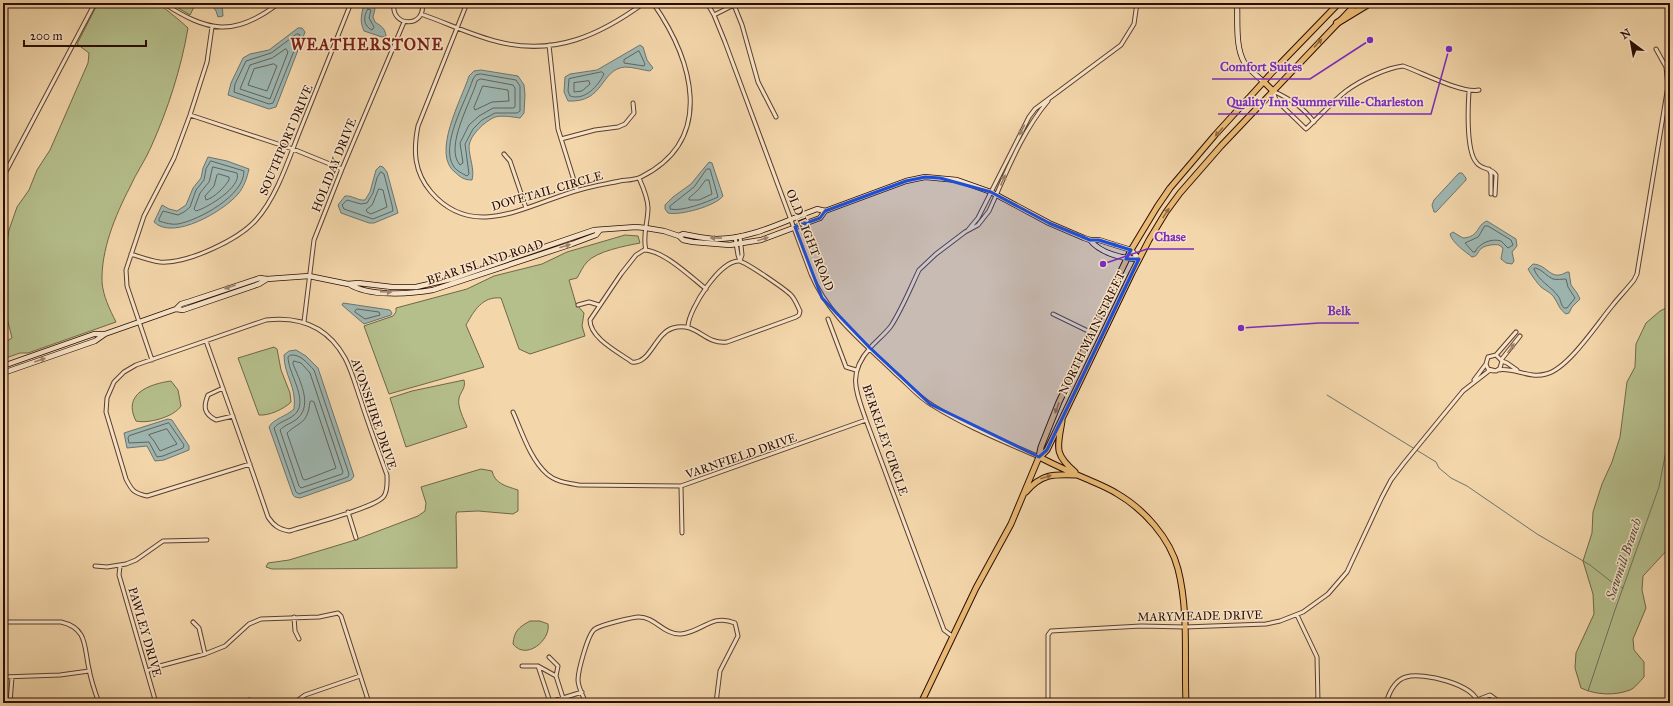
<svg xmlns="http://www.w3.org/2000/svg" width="1673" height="706" font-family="'IM FELL Great Primer',serif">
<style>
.green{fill:#b5bf8c;stroke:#706647}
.water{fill:#9eb7b2;stroke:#70736c}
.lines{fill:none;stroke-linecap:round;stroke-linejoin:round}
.shore{stroke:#64625a;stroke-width:1}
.stream{stroke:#70736c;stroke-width:1}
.street-casing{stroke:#5d3e2c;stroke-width:5}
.secondary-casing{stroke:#2b0c02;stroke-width:6}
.primary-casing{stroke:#2b0c02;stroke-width:7}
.highway-casing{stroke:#2b0c02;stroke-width:8}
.street{stroke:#f7e4c8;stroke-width:3}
.secondary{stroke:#f7e4c8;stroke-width:4.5}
.primary{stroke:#eabb75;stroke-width:5}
.highway{stroke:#eabb75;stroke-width:6}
.oneway{fill:#946c41}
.oneway2{fill:#9b836f}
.marked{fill:#1d4ed8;fill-opacity:0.2;stroke:#1d4ed8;stroke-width:3;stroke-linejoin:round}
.labels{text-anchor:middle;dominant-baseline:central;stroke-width:3;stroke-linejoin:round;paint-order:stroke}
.street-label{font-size:12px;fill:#2b0c02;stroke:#f7e4c8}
.water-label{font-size:13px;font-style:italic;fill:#534840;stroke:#f7e4c8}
.district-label{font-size:16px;font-weight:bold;letter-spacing:1px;fill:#7a1f14;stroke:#f7e4c8}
.leader{fill:none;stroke:#7b2cbf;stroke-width:1.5}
.callout-dot{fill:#7b2cbf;stroke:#f7e4c8;stroke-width:1.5}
.callout-label{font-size:13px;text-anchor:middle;font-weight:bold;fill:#7b2cbf;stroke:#f7e4c8;stroke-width:3;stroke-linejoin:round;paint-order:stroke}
</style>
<rect width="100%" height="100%" fill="#f3d6aa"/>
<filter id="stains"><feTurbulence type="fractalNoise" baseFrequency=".005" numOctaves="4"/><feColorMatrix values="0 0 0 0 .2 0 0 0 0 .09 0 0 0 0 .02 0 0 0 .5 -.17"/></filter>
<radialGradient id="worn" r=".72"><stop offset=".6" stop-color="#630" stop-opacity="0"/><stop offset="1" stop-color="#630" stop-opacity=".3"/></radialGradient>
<!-- green -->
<path class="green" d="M98,3H158L179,20L188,28C181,69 168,109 151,147C145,161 136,173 130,187C115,216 101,250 102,282C103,296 110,310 116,322L28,353H20L3,359V343L12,338L6,314L4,286L6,249L9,230L17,207L29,190L37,170L50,150L88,63L89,53L77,44Z
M170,3H196L190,15Z
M625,235L638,236L640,243C625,246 597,251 587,262C583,266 580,273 577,278L569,280L576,304L584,313L582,326L585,336L530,354L519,349L501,298C482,296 474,311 466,325L484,367L389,394L364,326L393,316L396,312V308L467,289L494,276L542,264L567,252Z
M1670,306V547L1643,576L1642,590L1646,608L1633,639L1634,650L1644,662V677C1640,681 1635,688 1630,690C1614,696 1596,695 1581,688L1575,668L1576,653L1594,614L1593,594L1583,561L1592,533L1593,512L1602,484L1612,462L1620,437L1627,382L1635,367L1636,344L1646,323L1660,311Z
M274,347L277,349L281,370L290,393L291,402C284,409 269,416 259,415L238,358Z
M464,380C466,388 461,391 459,398C457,407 464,419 467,427L406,447L390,398L412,391Z
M171,381L178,390L181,406C174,417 148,424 136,421C122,394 149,384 171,381Z
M481,469L492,471C495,484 506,486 518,490V511L513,514L478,511L457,512L456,515L457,568L272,569L266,567L268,563L289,560L352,541L418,516L425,511L426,503L421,487Z
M530,621H540L548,624C551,640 526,661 513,644C514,631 519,627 530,621Z"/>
<!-- water -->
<path class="water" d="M210,3H222L223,16L218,17L216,11Z
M369,4L373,6L375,9L373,17L375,22C381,26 385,28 386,36L382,37L364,31C360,22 361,17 363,8Z
M298,28H302L305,32L276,107L269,109L228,95L231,83L243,58L250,54L269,50Z
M640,45L643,47L647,60L653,68L650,71C642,70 633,67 625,67C600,69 605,103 568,101L564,92L565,77L570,74L597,70Z
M481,70L518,76L524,85L525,95L524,113L520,118C513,117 502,115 495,117C485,121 470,135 469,146C469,158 475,169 472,180C465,180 461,178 456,173C430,155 462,99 469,76L474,71Z
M208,157L227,161L249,169C247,178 244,187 238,194C224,211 173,241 154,222L162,205L169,209L177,211L186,205L193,188L201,178L203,168Z
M709,162L712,163L723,196C716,206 679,216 668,213L665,209V205L673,197L691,184Z
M380,166L383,167L387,172L398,213L374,223H369L341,213L338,205L345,196C352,195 358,201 365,200L370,192L376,170Z
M1459,173H1462L1466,178V180L1436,212H1434L1432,205L1434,200Z
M1487,221L1516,239L1517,246L1512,252L1514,261L1512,264L1506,263L1501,259L1503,248L1499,245C1495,244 1486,245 1482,248C1477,251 1479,256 1472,257C1466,252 1452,243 1450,234L1453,232L1463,238C1480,237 1476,225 1487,221Z
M1533,264C1549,265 1550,282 1567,272H1569L1571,285L1577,293L1580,299L1572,307L1569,313L1566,314C1559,309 1559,305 1555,299C1552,293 1546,291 1541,287C1537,283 1530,273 1528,269Z
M343,303L390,310L392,313L391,315L364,324L342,305Z
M296,350L306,356L318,368L354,476L351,480L300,498L295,497L293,495L269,427C273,419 287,416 294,409C297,386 284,376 284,355L289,351Z
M168,419L172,420L189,446V450L164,460L155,461L147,446L127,448L124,433Z"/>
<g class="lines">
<!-- shore -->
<path class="shore" d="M368,9L371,10L369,18L374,27L372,30C363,26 363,16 368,9Z
M297,34H299L300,36L273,103L269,104L234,92L235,84L246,61L271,53Z
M286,49L288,52L270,99L240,89L250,65L272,58Z
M639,51L645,64L644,66L624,63V60Z
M274,64L277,66L267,91L248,85L254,69Z
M602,72L604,74C598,86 585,101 570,96L568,91L569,79Z
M481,74L516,80L520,86V111L517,113H495L482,120L473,129L465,144L469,174L467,176C463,174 457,171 454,167C439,146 466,101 473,79L476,75Z
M481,79L513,85L515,88V107L513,108H493L479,116L469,125L460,143L463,163L460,165C444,147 471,102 477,81Z
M589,81L590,84L582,91L574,92V83Z
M483,86L508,90L509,101L492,102L475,110L474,108Z
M211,161L244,171C244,196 199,220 178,224C172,225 165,223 159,221V219L163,211L178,215L184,212L190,207L196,190L204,180L206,169Z
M213,167L237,173C242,187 207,208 196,211L194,209L200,193L209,182Z
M707,169H710L718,197C707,202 682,212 670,209V206L694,187Z
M381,172L384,174L392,205L393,211L373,219L344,209L342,205L347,200L361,204L367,203L373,193L377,178Z
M219,174L229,177V180C225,187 214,198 206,200L205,196L214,186L217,175Z
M706,180H709L712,194L699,200H689V198L698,190Z
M379,189L383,190L387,207L371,214L367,212L366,210L372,205Z
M1485,226H1488L1511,240L1513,245L1508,248L1501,241C1492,238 1479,243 1475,252H1473L1465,243L1478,237Z
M1536,268C1543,270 1546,276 1553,279C1557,280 1562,279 1566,279L1568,287L1575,298L1567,308H1564C1560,304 1561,299 1558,296C1551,286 1538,281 1534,269Z
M357,309L379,312L380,315L365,319L355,312Z
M291,355C301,354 308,364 314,370L349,474L348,477L299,494L296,492L274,428C279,421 291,420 297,412C307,397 288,373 288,357Z
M294,361L301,363L310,373L343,472L342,474L301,488L299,486L280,430C284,425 293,423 298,418C313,404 299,379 293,364Z
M312,401L314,402L336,468L305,480L303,479L287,433C301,420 307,425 310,402Z
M169,423L184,445L183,448L163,456L157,457L149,442L129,443L128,438L129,436Z
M167,429L177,444L160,451L154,441L149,435Z"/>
<!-- stream -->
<path class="stream" d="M1327,395L1436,462L1439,468L1451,478L1467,486L1537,534L1590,565L1613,583L1623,588
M1588,691L1615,610L1659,487L1670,430"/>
<defs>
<path id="street" d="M163,3C208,32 234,38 279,3
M394,3C390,28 427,28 422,3
M467,3L418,126C413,151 414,172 431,192C474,242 528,204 579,190C592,186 606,184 620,181C627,180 635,180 641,177C717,139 692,59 653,3
M707,3L714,15L725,42L811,274C828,315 863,342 895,373C907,383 918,397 932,405C965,426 1003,441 1039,457
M734,5L742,25L758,82L776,117
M421,14C447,23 473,36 499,42C555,56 600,35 644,3
M714,15L734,5L733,3
M549,45L558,129L577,190
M1273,91L1276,100L1306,129C1319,117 1332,102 1346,91C1361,80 1386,68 1403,66C1421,72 1462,94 1479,90
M1273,91C1290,99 1303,107 1314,122
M1469,91C1468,106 1466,150 1476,162C1481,170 1491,167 1496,175L1495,195
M190,115L293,149L342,169
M561,139L595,130L618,127L625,124L634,113L633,103
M504,154L510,161L526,208
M1489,169L1491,174V194
M3,177L95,3
M639,178C643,187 648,198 648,208C648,222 642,237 646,250
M968,230L978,218L1029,117L1035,109L1121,45L1134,24L1137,3
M740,236L742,255L740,261
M735,237L738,255L740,261
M131,254C140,257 151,261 160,262C187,264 238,240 256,220C276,198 288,161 299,133C316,90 334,46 351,3
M578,305L589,302L599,305
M1053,314L1092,333
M828,319L846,367L856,370
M304,322L314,240L342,169L404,22
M688,326C689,309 720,260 739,261C746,262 785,289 791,295C795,299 797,305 800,311L799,315L796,317L727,342C704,345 697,321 673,328C655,333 650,365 632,362C618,352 590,338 590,320L621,274L636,255L644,250C663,250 691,277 706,289
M206,341C227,400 248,458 268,517C274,526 279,529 289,531C305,526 378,507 384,496C388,490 387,482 387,475C378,450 369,426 361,401C356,387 352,371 345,358C328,327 300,316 266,320L136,365L124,372L114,382L107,398L106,412L126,479C132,491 134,493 147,496L250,464
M1496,355L1516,332
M152,360L127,286L126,270L144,216L174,158L190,115L207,62L212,27
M1501,360L1520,336
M1502,361L1500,368L1496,371L1488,369L1486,364L1488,357L1496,355L1502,361L1507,363L1517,370
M1498,370C1514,367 1529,379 1546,374C1568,369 1597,324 1612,306C1619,297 1627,289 1634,280L1637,274L1668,86L1666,67L1656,49
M1474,380L1486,364
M223,388L208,395C203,407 204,414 216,420L233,416
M513,412C522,432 530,459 547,474C556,482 568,483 579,485L681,486L866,420
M681,486L682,533
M348,512L356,538
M95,566L107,567L126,564L136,560L163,541L207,540
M120,566L119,575L156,703
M1297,615L1317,657L1318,703
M294,617L295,631L299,639
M3,622H61C88,628 84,648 89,669C91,681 95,692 99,703
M193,622L199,628L205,654
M952,636L944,630L866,420C856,391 847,374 870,348C876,341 885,334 891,326C902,309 910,289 919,270L936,254L965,232L978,225L989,211C1006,174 1021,133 1048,101
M549,657L558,666L556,676L563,698L582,692
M522,666H538L556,676
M538,666L550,702L563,698
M147,671L156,667L205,654L225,646L249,624L261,619L319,617L338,613L341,616L369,703
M3,677L60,675L89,671
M1477,700L1490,695L1501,703
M10,703L12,677
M236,703L250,700L254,703
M294,703L305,695L360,676
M586,703C583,696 578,687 578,680C578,671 588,633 595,629C600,625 633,617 639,617C655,617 664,635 681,634C702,632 712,613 735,623L738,636L720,671L716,703
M1048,703V635L1051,631L1141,626L1185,627L1266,624L1280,621L1303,612L1328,594L1347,572L1382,497L1391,480L1404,463L1463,391L1490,370L1493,371
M1386,703C1389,693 1395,680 1406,677C1423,672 1474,684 1478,703"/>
<path id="secondary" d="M1237,3C1238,21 1235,46 1244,62C1249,70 1257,76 1264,82
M679,236L683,234C693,236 704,238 714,239C750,240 784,221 817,209L825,211L906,181L925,177L957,180L991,192L1049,223L1084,238L1090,240H1099L1131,250L1139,259
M1090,240C1100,253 1123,259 1139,259
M349,284C369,297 410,294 433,290L572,244L596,235L600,230
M176,309L183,310L259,284L267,279
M3,366L94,334H105
M3,373L95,341L105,334L176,309L181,304L191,301L260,278L267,279L309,276L348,284L358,283L392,287H416L451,279L594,230L636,227L646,228L664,231L679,236L683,240L693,242L730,245L761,240L820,218L825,211"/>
<path id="primary" d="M1264,82L1273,91
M1062,421C1058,447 1053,453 1075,472
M1039,457C1055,465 1072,473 1089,480C1098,484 1108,488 1116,493C1144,509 1170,538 1178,569C1189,612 1184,659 1186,703
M1040,457L1047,450L1132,273L1149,240L1166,212L1180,193L1221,146L1357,3
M1026,492C1041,474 1053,474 1076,475
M921,703L976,588L1011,524L1039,457L1041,447L1059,402L1131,250L1157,207L1170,188L1215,135L1277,67L1339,3"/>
<path id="highway" d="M1455,3H1471
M1337,23L1370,3"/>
</defs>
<!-- street casing -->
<use href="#street" class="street-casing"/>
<!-- secondary casing -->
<use href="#secondary" class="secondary-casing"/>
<!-- primary casing -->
<use href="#primary" class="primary-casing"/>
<!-- highway casing -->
<use href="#highway" class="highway-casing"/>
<!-- street -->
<use href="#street" class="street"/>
<!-- secondary -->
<use href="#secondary" class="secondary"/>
<!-- primary -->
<use href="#primary" class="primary"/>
<!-- highway -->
<use href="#highway" class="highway"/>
</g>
<!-- one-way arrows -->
<defs><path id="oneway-solid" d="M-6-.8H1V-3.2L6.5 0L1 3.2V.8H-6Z"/></defs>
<g class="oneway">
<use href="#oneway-solid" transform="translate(1318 43) rotate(-48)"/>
<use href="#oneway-solid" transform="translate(1219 132) rotate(132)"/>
<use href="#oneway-solid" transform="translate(1166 213) rotate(-56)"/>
<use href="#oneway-solid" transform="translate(1057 408) rotate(110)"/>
<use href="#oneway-solid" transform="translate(1046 477) rotate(-18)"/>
</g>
<g class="oneway2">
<use href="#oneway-solid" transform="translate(1022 130) rotate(117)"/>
<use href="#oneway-solid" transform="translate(1003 180) rotate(-66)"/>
<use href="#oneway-solid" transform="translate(716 238) rotate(-179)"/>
<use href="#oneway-solid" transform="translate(763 239) rotate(-17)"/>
<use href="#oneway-solid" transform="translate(1117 245) rotate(-161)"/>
<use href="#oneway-solid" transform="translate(565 246) rotate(-18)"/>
<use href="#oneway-solid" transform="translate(230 287) rotate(161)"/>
<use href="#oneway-solid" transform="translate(386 292) rotate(3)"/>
<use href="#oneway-solid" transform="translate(1511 348) rotate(-54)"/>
<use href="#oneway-solid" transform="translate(40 360) rotate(-19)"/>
</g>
<!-- marked area -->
<path class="marked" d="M925,177L940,178L991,192L1049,223L1090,240H1099L1131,250L1126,259H1139L1047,450L1039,457L930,404L870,348L822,298L795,227L820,218L825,211L906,181Z"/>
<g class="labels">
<!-- street labels -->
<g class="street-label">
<text transform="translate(286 140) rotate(-67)">SOUTHPORT DRIVE</text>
<text transform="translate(334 165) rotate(-68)">HOLIDAY DRIVE</text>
<text transform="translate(547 191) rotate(-16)">DOVETAIL CIRCLE</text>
<text transform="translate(810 240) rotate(68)">OLD LIGHT ROAD</text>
<text transform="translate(485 262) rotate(-18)">BEAR ISLAND ROAD</text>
<text transform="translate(1092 333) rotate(-64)">NORTH MAIN STREET</text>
<text transform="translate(374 414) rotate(71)">AVONSHIRE DRIVE</text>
<text transform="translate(885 440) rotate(71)">BERKELEY CIRCLE</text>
<text transform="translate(741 456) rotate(-19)">VARNFIELD DRIVE</text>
<text transform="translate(1200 616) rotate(-1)">MARYMEADE DRIVE</text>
<text transform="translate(145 632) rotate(74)">PAWLEY DRIVE</text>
</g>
<!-- water labels -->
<g class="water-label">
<text transform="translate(1624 559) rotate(-71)">Sawmill Branch</text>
</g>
<!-- district labels -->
<g class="district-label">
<text x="367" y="44">WEATHERSTONE</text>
</g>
</g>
<!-- callouts -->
<path class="leader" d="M1370 40L1310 79H1212M1449 49L1431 114H1218M1103 264L1147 249H1194M1241 328L1319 323H1359"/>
<g class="callout-dot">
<circle cx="1370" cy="40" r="4"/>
<circle cx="1449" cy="49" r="4"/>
<circle cx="1103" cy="264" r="4"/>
<circle cx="1241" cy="328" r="4"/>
</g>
<g class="callout-label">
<text x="1261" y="71">Comfort Suites</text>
<text x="1325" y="106">Quality Inn Summerville-Charleston</text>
<text x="1170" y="241">Chase</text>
<text x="1339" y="315">Belk</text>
</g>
<!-- margin -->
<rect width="1673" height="706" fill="none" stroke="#f3d6aa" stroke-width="16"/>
<rect x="4" y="4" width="1665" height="698" fill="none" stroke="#2b0c02" stroke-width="2"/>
<rect x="8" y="8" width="1657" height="690" fill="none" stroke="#2b0c02"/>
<!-- north arrow -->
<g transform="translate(1631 42) rotate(328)" stroke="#f7e4c8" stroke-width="3" paint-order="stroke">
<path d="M0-3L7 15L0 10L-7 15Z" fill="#2b0c02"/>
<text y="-6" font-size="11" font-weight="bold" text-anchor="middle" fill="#2b0c02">N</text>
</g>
<!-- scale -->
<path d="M24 40v6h122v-6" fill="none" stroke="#2b0c02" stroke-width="2"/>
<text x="30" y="40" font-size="12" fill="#2b0c02" stroke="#f7e4c8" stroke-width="3" paint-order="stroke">200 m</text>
<rect width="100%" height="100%" filter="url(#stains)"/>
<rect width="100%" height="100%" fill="url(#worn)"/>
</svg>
